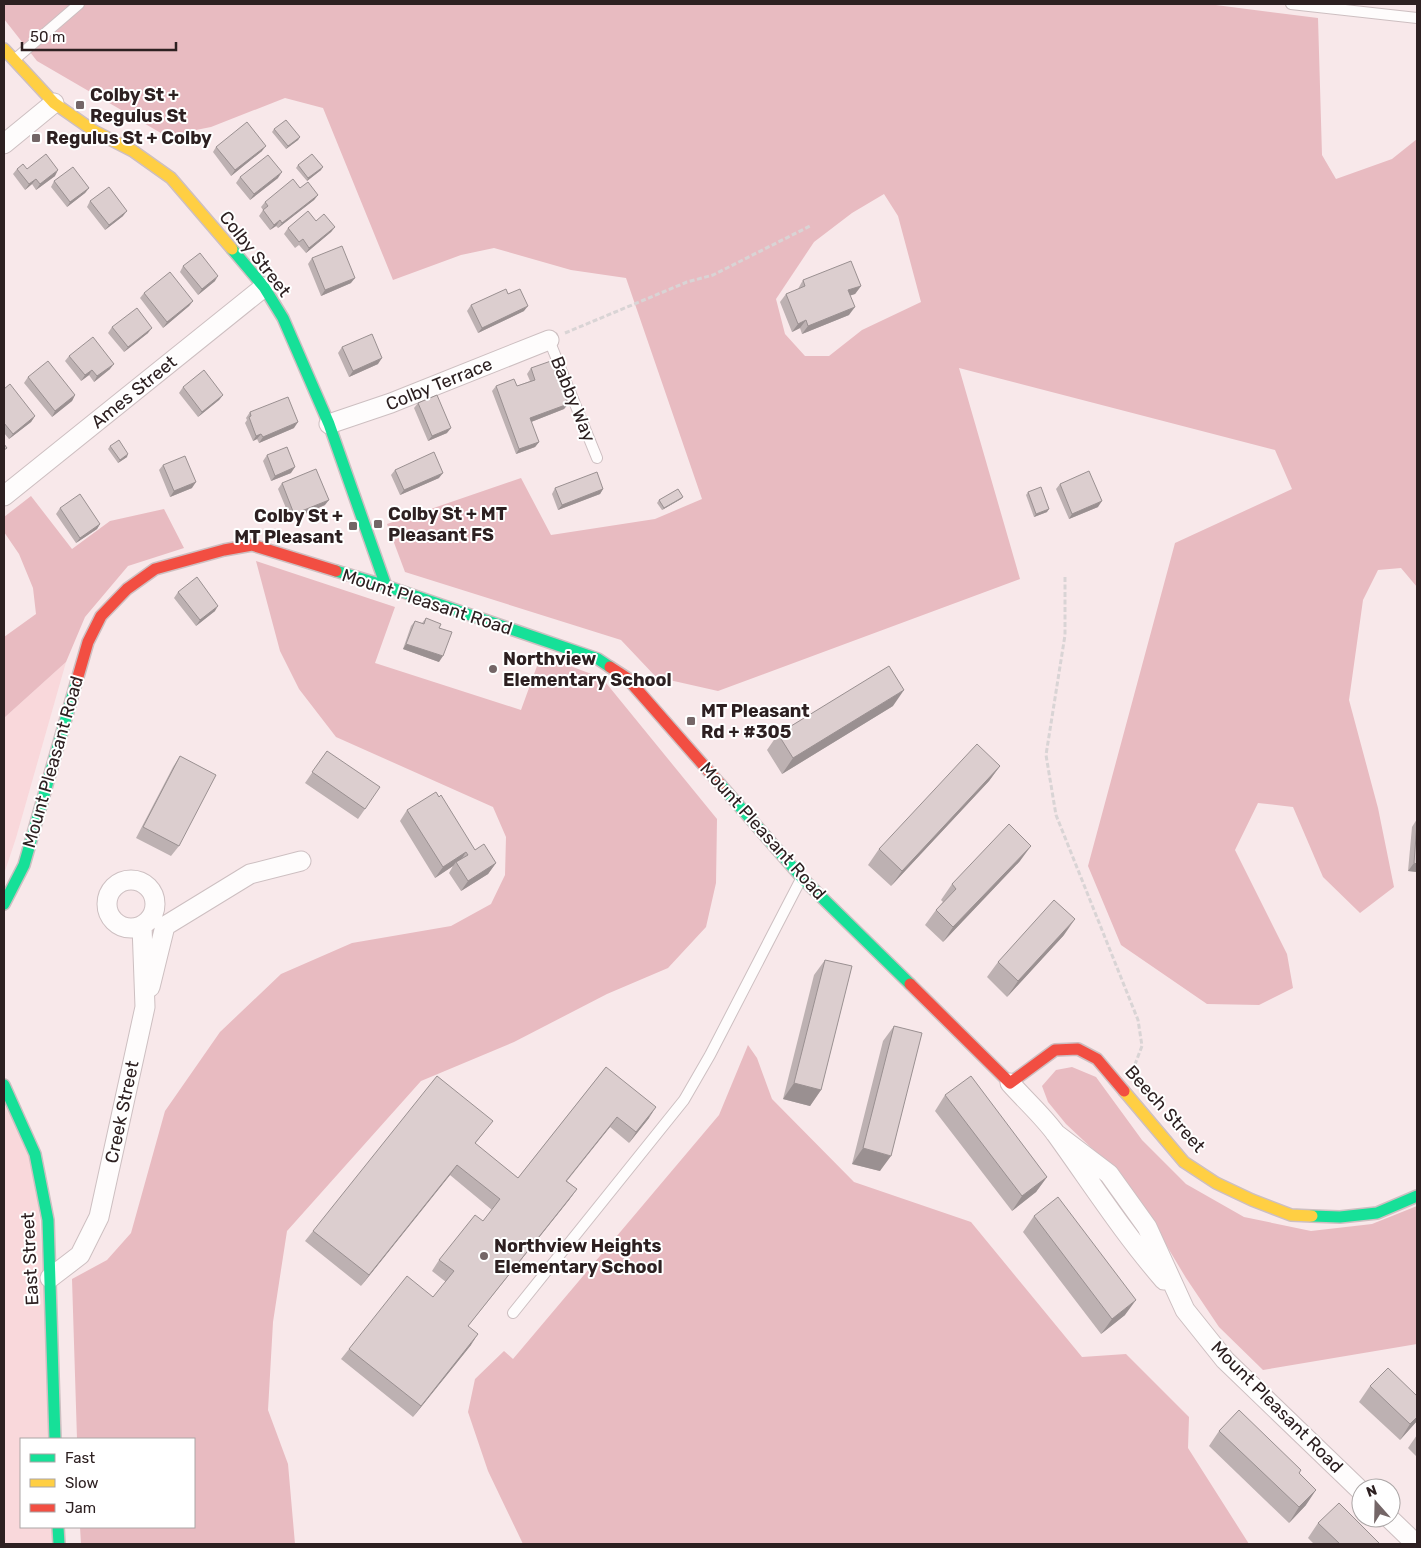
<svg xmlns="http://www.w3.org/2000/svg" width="1421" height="1548" font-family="Rubik,sans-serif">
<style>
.green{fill:#f9d8db}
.forest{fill:#e8bbc1;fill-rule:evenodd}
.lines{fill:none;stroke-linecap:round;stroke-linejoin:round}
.lane-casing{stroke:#cdbfc1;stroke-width:12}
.street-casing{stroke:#cdbfc1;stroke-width:21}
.fast-casing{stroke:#cdbfc1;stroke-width:14}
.slow-casing{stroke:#cdbfc1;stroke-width:14}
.jam-casing{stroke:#cdbfc1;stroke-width:14}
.path{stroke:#d9d4d5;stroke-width:3;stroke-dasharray:5 2.5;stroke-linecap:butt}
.lane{stroke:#fefcfc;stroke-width:10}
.street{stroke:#fefcfc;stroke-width:19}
.fast{stroke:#16e098;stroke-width:11}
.slow{stroke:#ffcf43;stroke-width:11}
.jam{stroke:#f24e42;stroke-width:11}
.wall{fill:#bdb1b2}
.shaded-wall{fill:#9a9091}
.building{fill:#dccecf;stroke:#9a9091}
.poi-dot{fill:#746667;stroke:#fff;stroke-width:2}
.labels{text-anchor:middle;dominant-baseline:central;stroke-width:4;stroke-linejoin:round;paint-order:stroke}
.poi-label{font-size:18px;font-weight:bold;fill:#2d2021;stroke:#fff;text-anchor:start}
.street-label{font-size:18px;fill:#2d2021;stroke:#fff}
</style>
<rect width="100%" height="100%" fill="#f8e8ea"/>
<!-- green -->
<path class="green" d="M66,662L16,838L4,874V718Z
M4,1085L35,1154L55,1439H21V1527H58L59,1544H4Z"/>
<!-- forest -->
<path class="forest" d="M4,4H1208L1318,18L1322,155L1336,179L1392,159L1417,139V587L1401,568L1378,570L1363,600L1349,700L1378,808L1394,887L1360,913L1323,877L1293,807L1258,803L1235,850L1287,954L1293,988L1259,1005L1207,1004L1121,945L1088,866L1175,543L1292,489L1275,450L959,368L1020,579L718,691L656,677L621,640L405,572L387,524L521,478L551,535L655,519L702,499L626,278L571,270L494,248L461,255L393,280L323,108L285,98L211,127L166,136L37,61L4,19ZM884,194L898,216L921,302L862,330L829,356H805L785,334L776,299L814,242L852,213Z
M31,496L72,549L110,521L164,509L184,548L128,566L85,617L66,662L4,718V637L36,614L33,588L19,554L4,532V517Z
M256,561L395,607L375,663L521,710L541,655L602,678L717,819L716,883L706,927L668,968L607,994L514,1042L421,1081L287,1231L273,1322L268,1410L288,1464L295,1544H81L80,1527H194V1439H77L72,1279L107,1260L131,1233L165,1111L220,1032L281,974L352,943L451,926L491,904L505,875L506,837L493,807L336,737L299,689L280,651Z
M748,1045L757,1058L772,1099L854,1182L971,1222L1082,1357L1126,1354L1189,1417L1188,1448L1249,1544H523L488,1471L468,1412L475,1379L504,1351L513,1359L719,1115Z
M1072,1067L1096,1077L1142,1140L1186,1184L1244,1217L1311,1231L1372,1224L1417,1206V1344L1263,1370L1219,1327L1186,1278L1147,1213L1115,1170L1066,1124L1048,1102L1042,1086L1056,1070Z"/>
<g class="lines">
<defs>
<path id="lane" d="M1291,4L1417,18
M14,60L79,4
M549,340L597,458
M513,1313L684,1100L710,1055L801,879"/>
<path id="street" d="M4,144L54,103
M329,424L391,403L549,340
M4,496L264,287
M107 904a24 24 0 1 1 48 0a24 24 0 1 1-48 0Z
M150,987L165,926L250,874L301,861
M1010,1083C1025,1100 1043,1116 1056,1134C1092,1184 1124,1234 1164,1280
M1055,1133L1109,1174L1147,1227L1185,1310L1225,1360L1361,1491
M50,1278L80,1255L99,1217L145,1007L142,926
M1389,1518L1416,1544"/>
<path id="fast" d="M232,249L264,287L283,318L329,424L386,586
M336,571L386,586L598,659L610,667
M720,784L802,878L910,984
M4,904L24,865L77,680
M4,1085L35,1154L48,1220L55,1439
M1312,1216L1340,1217L1377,1213L1417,1196
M58,1527L59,1544"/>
<path id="slow" d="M4,49L54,103L94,131L133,151L171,178L232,249
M1124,1091L1184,1162L1216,1183L1252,1200L1291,1215L1312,1216"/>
<path id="jam" d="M610,667L627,678L720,784
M77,680L88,642L101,616L127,589L155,569L224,550L252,545L336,571
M910,984L1010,1083L1055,1050L1078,1049L1097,1059L1124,1091"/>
</defs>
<!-- lane casing -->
<use href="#lane" class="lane-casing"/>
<!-- street casing -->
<use href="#street" class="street-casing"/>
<!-- fast casing -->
<use href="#fast" class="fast-casing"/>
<!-- slow casing -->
<use href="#slow" class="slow-casing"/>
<!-- jam casing -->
<use href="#jam" class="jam-casing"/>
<!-- path -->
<path class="path" d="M565,333L687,282L713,275L812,225
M1065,577V635L1046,755L1056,815L1138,1020L1142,1046L1134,1067"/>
<!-- lane -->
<use href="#lane" class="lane"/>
<!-- street -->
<use href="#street" class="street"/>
<!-- fast -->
<use href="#fast" class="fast"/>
<!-- slow -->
<use href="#slow" class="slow"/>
<!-- jam -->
<use href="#jam" class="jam"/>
</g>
<!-- wall -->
<path class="wall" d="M274,129L300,137L298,140L286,149L272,132Z
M216,147L262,151L231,176L213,152Z
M298,165L321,170L307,181L296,168Z
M17,169H27L55,176L36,190L32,184L25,190L13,174Z
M240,177L278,178L250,200L236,183Z
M54,181L89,188L85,193L67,207L51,187Z
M300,188L318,195L314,200L278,228L276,226L270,230L259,216L263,210L261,207L265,202Z
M90,201L123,216L105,230L87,207Z
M316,221L335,227L331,232L306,253L299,245L295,248L284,234L288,228Z
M312,258L351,283L321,296L308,264Z
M183,266L215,281L198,295L180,272Z
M803,280L861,286L855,294L850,295L849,315L802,334L800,328L792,332L780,302L786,294L798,289Z
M144,293L193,301L189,306L163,328L140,298Z
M508,294L524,311L478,333L467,311L471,305Z
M112,327L148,333L124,352L108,333Z
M342,347L378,364L349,377L338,353Z
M69,356L110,369L94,382L89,375L81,381L65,361Z
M531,368L568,404L564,409L531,422L539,442L535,447L516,454L492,391L496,386H517L530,381L527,374Z
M28,377L75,395L72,401L52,417L24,383Z
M183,387L223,395L219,400L198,417L179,393Z
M4,389L35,416L31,422L9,439L4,433Z
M418,403L447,433L428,441L414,408Z
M250,412L294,428L259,443L257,439L253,441L245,423L247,420L246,418Z
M110,446L127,457L118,463L108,449Z
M267,455L291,473L271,481L263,461Z
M163,465L192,488L170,497L159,470Z
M395,470L439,478L400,495L391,475Z
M282,483L325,505L291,520L278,489Z
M1060,484L1098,507L1069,519L1056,489Z
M555,488L603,489L600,494L558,510L552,494Z
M1028,492L1047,512L1034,517L1026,495Z
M683,497L681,499L662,510L657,503L659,500Z
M60,508L100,524L97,529L76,543L56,514Z
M178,592L215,611L196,626L174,598Z
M426,618L439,628V662L403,649L411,626L415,621L422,623Z
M893,706L782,774L767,750L778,734Z
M327,751L365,809L358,819L305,783Z
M180,756L179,846L171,856L136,838L173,767Z
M1000,766L989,781L891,886L868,865L879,849Z
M407,810L475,850L496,863L488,874L461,891L449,873L453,866L435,878L400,821Z
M1417,819V872L1408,871L1412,827Z
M1020,861L943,942L925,925L936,910L943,902L941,900L952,884Z
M1064,935L1007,997L987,977L998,962Z
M825,960L821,1090L810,1106L783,1099L814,975Z
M894,1026L880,1171L852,1164L883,1041Z
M606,1067L649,1118L629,1143L610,1127L567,1181L577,1189L569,1200L468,1326L471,1345L413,1417L341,1359L349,1349L433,1297L446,1282L432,1271L439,1260L483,1221L492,1210L450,1175L361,1286L305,1241L313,1231L485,1131L475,1144L518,1178Z
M945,1095L1047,1177L1036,1192L1012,1211L935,1111Z
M1034,1216L1125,1315L1101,1334L1023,1232Z
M1370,1386L1417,1421L1400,1440L1359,1402Z
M1219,1431L1301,1470L1299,1473L1306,1505L1289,1523L1209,1446Z
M1417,1435V1457L1408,1448Z
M1318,1523L1380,1544H1314L1308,1538Z"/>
<!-- shaded-wall -->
<path class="shaded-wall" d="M300,137L298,140L286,149L288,146Z
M266,146L262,151L231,176L235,170Z
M323,167L321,170L307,181L308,178Z
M58,170L55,176L36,190L40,184Z
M282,172L278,178L250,200L254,194Z
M36,179L32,184L25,190L29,184Z
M89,188L85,193L67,207L70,202Z
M318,195L314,200L278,228L282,223Z
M127,211L123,216L105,230L109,225Z
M280,220L276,226L270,230L274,225Z
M335,227L331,232L306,253L309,248Z
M218,276L215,281L198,295L202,289Z
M355,278L351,283L321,296L325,290Z
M861,286L855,294L843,298L848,290Z
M193,301L189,306L163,328L167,322Z
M528,306L524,311L478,333L482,328Z
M855,307L849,315L802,334L808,326Z
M806,320L800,328L792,332L798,324Z
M152,328L148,333L124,352L128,347Z
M382,358L378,364L349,377L353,371Z
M114,364L110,369L94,382L97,376Z
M92,370L89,375L81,381L85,375Z
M75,395L72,401L52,417L55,411Z
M223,395L219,400L198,417L202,412Z
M568,404L564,409L526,424L530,418Z
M35,416L31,422L9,439L13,434Z
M298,422L294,428L259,443L263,437Z
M451,428L447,433L428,441L432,436Z
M261,434L257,439L253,441L256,436Z
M539,442L535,447L516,454L519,449Z
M128,454L127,457L118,463L120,460Z
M295,467L291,473L271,481L275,476Z
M443,473L439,478L400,495L404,490Z
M196,482L192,488L170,497L174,491Z
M603,489L600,494L558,510L562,505Z
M683,497L681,499L662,510L664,508Z
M329,500L325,505L291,520L294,514Z
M1102,501L1098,507L1069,519L1072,514Z
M1049,509L1047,512L1034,517L1036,514Z
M100,524L97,529L76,543L80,538Z
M218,606L215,611L196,626L200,620Z
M406,644L443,656L439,662L403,649Z
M904,690L893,706L782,774L793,758Z
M1000,766L989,781L891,886L902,871Z
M1031,846L1020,861L943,942L953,927Z
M466,852L459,863L456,862L453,866L435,878L443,867Z
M496,863L488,874L461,891L468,881Z
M1414,863L1417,864V872L1408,871Z
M1075,919L1064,935L1007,997L1018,981Z
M794,1083L821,1090L810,1106L783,1099Z
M656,1107L649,1118L629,1143L636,1132Z
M617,1117L610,1127L558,1191L566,1181Z
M863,1148L891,1156L880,1171L852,1164Z
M457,1165L450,1175L361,1286L369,1275Z
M1047,1177L1036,1192L1012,1211L1022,1196Z
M577,1189L569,1200L460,1336L468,1326Z
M1136,1300L1125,1315L1101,1334L1112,1319Z
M478,1334L471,1345L413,1417L421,1406Z
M1417,1417V1421L1400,1440L1410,1424Z
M1316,1490L1306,1505L1289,1523L1299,1507Z"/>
<!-- building -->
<path class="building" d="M286,120L300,137L288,146L274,129Z
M247,122L266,146L235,170L216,147Z
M46,154L58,170L40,184L36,179L29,184L17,169L23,164L27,169Z
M312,154L323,167L308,178L298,165Z
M268,155L282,172L254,194L240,177Z
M73,167L89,188L70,202L54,181Z
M293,179L300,188L308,182L318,195L282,223L280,220L274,225L263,210L268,206L265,202Z
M109,187L127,211L109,225L90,201Z
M308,211L316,221L324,214L335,227L309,248L303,239L299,242L288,228Z
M342,246L355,278L325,290L312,258Z
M200,253L218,276L202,289L183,266Z
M851,261L861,286L848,290L855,307L808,326L806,320L798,324L786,294L805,286L803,280Z
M170,272L193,301L167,322L144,293Z
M506,289L508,294L520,289L528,306L482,328L471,305Z
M137,308L152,328L128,347L112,327Z
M372,334L382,358L353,371L342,347Z
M93,337L114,364L97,376L92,370L85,375L69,356Z
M48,361L75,395L55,411L28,377Z
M551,361L568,404L530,418L539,442L519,449L496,386L514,379L517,386L535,380L531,368Z
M204,370L223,395L202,412L183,387Z
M10,384L35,416L13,434L4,423V389Z
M437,395L451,428L432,436L418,403Z
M288,397L298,422L263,437L261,434L256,436L249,417L251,416L250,412Z
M119,440L128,454L120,460L110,446Z
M4,444L7,448L4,450Z
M287,447L295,467L275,476L267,455Z
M434,452L443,473L404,490L395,470Z
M185,456L196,482L174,491L163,465Z
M316,469L329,500L294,514L282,483Z
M1089,471L1102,501L1072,514L1060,484Z
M597,472L603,489L562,505L555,488Z
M1041,487L1049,509L1036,514L1028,492Z
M678,489L683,497L664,508L659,500Z
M80,494L100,524L80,538L60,508Z
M197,577L218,606L200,620L178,592Z
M426,618L441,624L439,628L452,632L443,656L406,644L415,621L424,624Z
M889,666L904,690L793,758L778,734Z
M977,744L1000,766L902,871L879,849Z
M327,751L380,787L365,809L312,772Z
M180,756L216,775L179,846L143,827Z
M436,792L439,797L441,795L475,850L484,844L496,863L468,881L456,862L468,855L466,852L443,867L407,810Z
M1417,823V864L1414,863Z
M1009,824L1031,846L953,927L936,910L956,889L952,884Z
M1054,900L1075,919L1018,981L998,962Z
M825,960L852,966L821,1090L794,1083Z
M894,1026L922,1033L891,1156L863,1148Z
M606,1067L656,1107L636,1132L617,1117L566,1181L577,1189L468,1326L478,1334L421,1406L349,1349L407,1276L433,1297L454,1271L439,1260L475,1215L483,1221L500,1199L457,1165L369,1275L313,1231L437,1076L493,1121L475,1143L518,1178Z
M971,1076L1047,1177L1022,1196L945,1095Z
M1058,1197L1136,1300L1112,1319L1034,1216Z
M1388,1368L1417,1396V1417L1410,1424L1370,1386Z
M1239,1410L1301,1470L1299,1473L1316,1490L1299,1507L1219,1431Z
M1339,1503L1380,1544H1340L1318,1523Z"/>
<!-- markers -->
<g class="poi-dot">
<rect x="75" y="100" width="10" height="10" rx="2.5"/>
<rect x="31" y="133" width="10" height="10" rx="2.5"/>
<rect x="373" y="519" width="10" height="10" rx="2.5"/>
<rect x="348" y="521" width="10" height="10" rx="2.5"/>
<circle cx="493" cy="669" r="5"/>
<rect x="686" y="716" width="10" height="10" rx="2.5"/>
<circle cx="484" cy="1256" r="5"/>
</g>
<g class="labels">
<!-- poi labels -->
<g class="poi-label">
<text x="90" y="95">Colby St +<tspan x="90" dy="21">Regulus St</tspan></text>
<text x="46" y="138">Regulus St + Colby</text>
<text x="388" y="514">Colby St + MT<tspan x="388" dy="21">Pleasant FS</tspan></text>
<text x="343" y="516" text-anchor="end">Colby St +<tspan x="343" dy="21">MT Pleasant</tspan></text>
<text x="503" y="659">Northview<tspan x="503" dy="21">Elementary School</tspan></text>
<text x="701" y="711">MT Pleasant<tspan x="701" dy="21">Rd + #305</tspan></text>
<text x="494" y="1246">Northview Heights<tspan x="494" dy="21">Elementary School</tspan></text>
</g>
<!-- street labels -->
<g class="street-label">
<text transform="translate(255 254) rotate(52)">Colby Street</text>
<text transform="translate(439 384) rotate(-22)">Colby Terrace</text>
<text transform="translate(134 392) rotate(-39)">Ames Street</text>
<text transform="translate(573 399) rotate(68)">Babby Way</text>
<text transform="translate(427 602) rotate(18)">Mount Pleasant Road</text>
<text transform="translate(53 762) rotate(-74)">Mount Pleasant Road</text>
<text transform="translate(763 831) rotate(48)">Mount Pleasant Road</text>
<text transform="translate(1165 1109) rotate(48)">Beech Street</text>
<text transform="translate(122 1112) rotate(-78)">Creek Street</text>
<text transform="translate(30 1259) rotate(-93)">East Street</text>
<text transform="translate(1277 1407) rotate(45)">Mount Pleasant Road</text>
</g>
</g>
<!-- border -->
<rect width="1421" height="1548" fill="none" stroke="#2d2021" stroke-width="10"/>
<!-- legend -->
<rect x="20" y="1438" width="175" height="90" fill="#ffffff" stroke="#aba6a6"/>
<rect x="30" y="1454" width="25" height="8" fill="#16e098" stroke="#aba6a6"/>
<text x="65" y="1463" font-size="15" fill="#2d2021">Fast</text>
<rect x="30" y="1479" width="25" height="8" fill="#ffcf43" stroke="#aba6a6"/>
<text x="65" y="1488" font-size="15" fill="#2d2021">Slow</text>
<rect x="30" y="1504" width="25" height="8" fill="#f24e42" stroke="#aba6a6"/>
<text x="65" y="1513" font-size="15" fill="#2d2021">Jam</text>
<!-- north arrow -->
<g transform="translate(1376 1503) rotate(340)"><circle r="24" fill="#ffffff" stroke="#aba6a6"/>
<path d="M0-4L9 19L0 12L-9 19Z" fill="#746667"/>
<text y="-8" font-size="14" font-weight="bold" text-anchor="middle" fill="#2d2021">N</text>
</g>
<!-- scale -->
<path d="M22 42v8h154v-8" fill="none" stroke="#2d2021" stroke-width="2.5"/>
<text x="30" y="42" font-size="15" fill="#2d2021" stroke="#ffffff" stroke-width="4" paint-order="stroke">50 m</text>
</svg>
